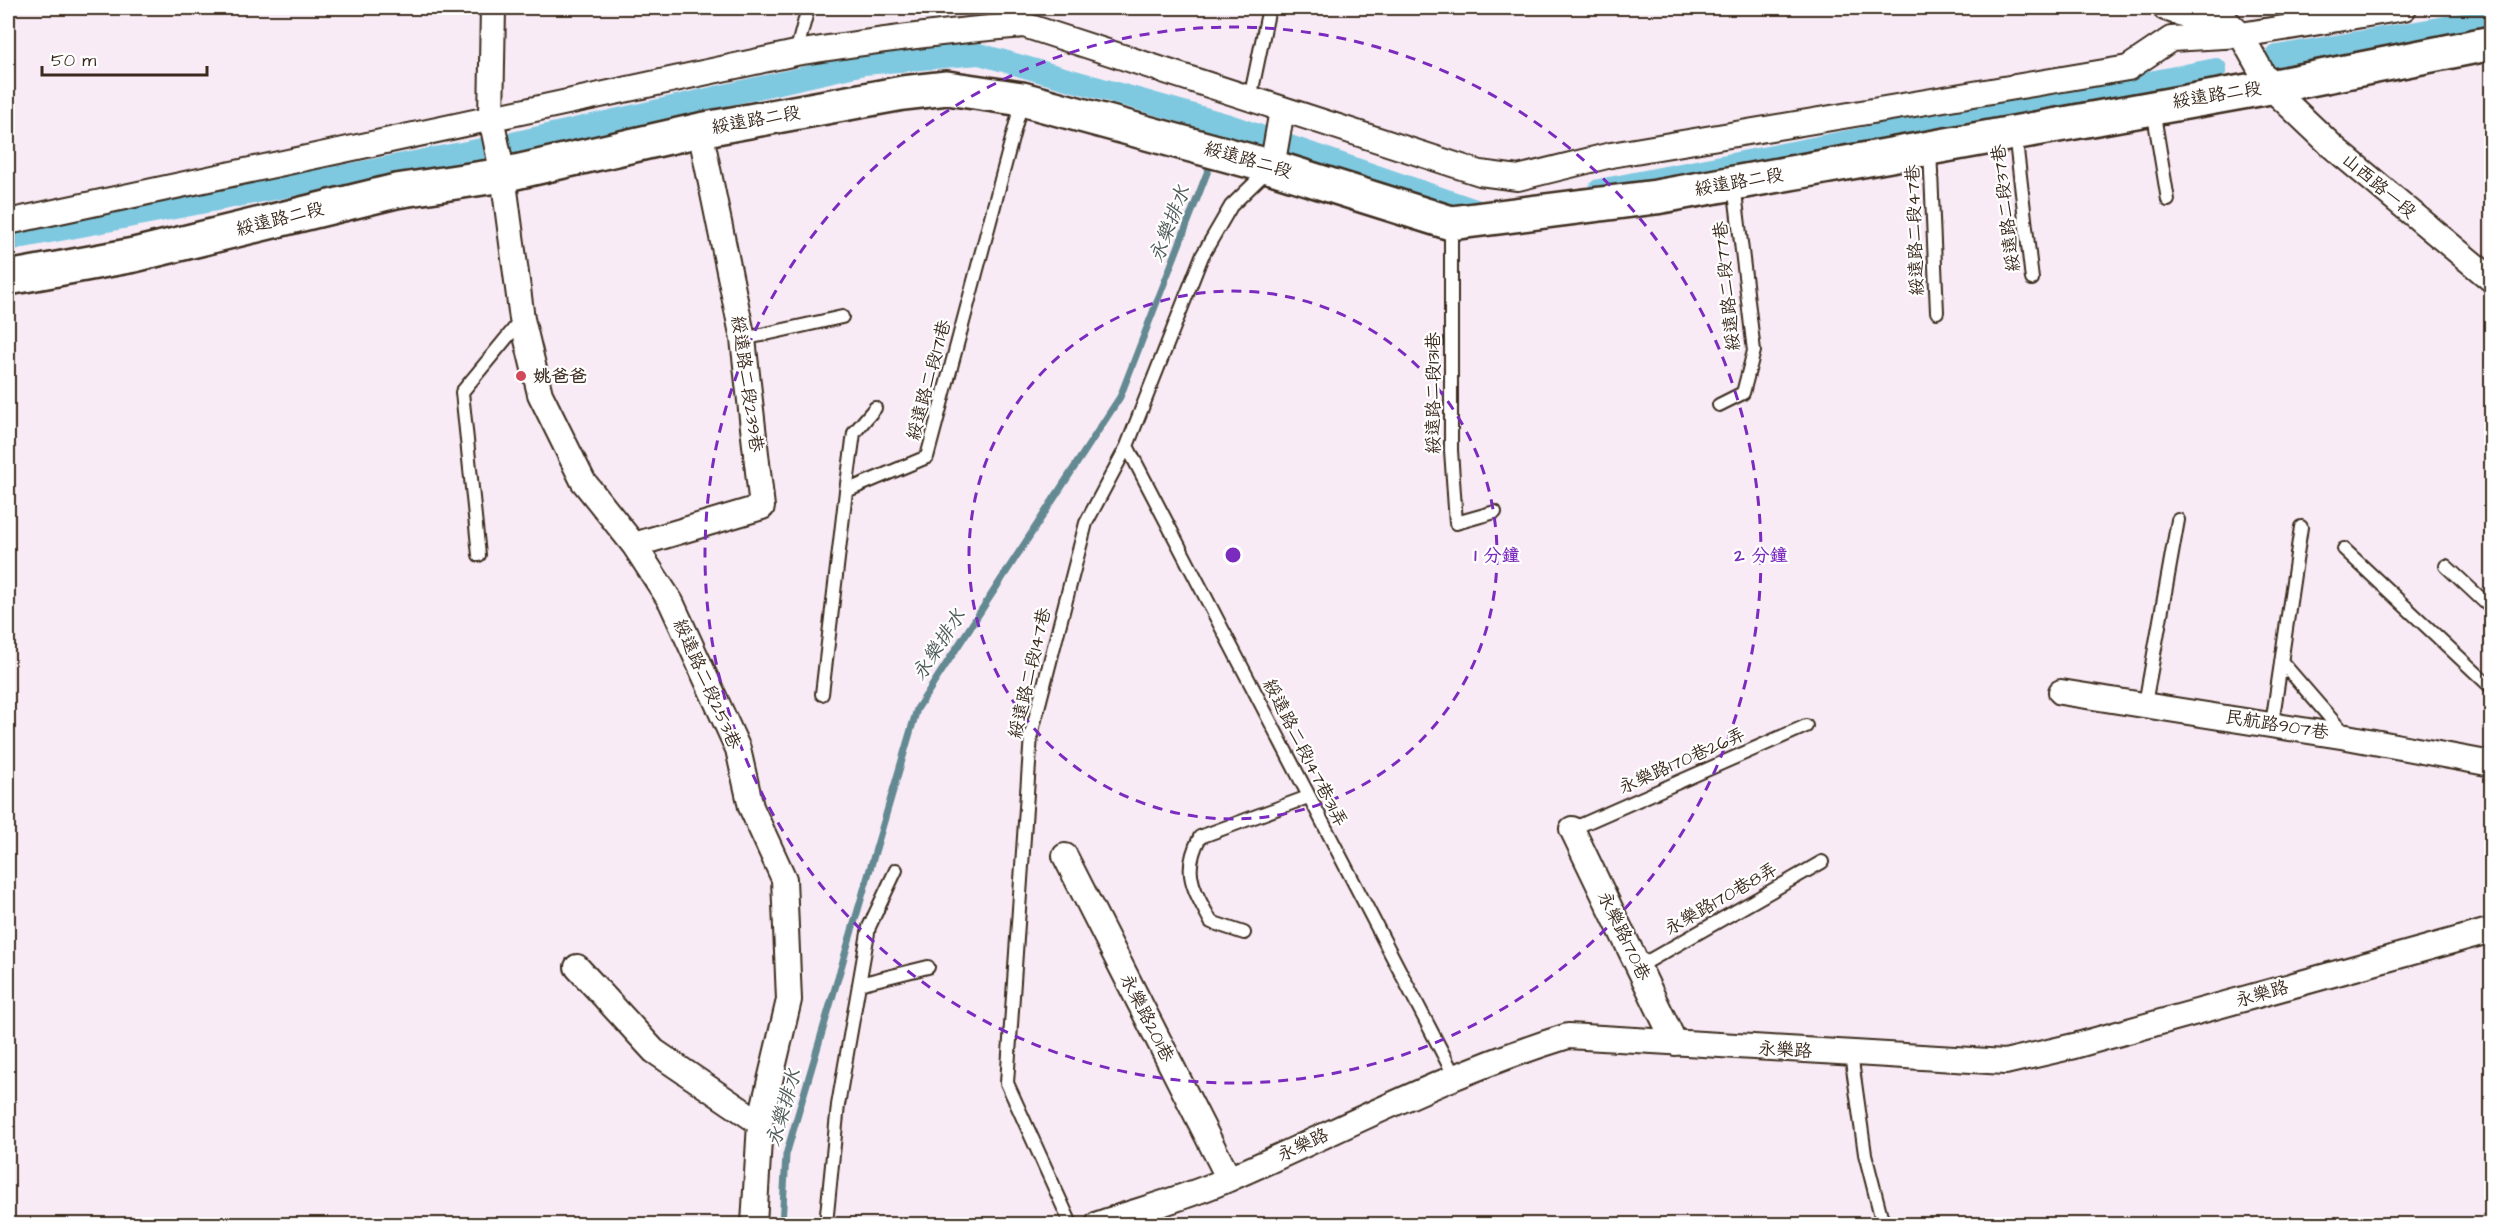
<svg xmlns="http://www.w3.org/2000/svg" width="2499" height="1232" font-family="'Architects Daughter','LXGW WenKai TC',sans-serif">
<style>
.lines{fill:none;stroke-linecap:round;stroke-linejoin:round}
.stream{stroke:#648992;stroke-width:7}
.canal{stroke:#7fc9e0;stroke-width:22}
.lane-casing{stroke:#3b2a1e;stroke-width:16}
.street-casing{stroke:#3b2a1e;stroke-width:28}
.secondary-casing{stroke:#3b2a1e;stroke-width:38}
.lane{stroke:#fff;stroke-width:12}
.street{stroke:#fff;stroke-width:24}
.secondary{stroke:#fff;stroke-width:33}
.ring{fill:none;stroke:#7b2cbf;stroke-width:3;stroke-dasharray:10 8}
.poi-dot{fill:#d1495b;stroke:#fff;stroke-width:2}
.labels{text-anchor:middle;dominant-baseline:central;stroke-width:4.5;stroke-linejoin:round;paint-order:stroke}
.street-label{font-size:18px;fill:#3b2a1e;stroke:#fff}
.poi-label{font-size:18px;font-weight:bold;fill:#3b2a1e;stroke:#fff;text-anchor:start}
.water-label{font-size:20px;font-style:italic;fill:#4f5a58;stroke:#fff}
.centre{fill:#7b2cbf;stroke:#fff;stroke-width:3}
.ring-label{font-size:18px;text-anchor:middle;font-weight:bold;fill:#7b2cbf;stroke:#fff;stroke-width:4.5;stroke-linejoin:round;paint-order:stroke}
</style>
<rect width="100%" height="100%" fill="#f9ebf5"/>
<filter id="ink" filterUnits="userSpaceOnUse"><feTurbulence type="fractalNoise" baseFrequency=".0167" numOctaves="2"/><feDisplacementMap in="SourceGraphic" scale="12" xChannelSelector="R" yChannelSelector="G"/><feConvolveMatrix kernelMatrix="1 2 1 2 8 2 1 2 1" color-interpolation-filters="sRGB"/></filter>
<g filter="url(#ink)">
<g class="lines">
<!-- stream -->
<path class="stream" d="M1219,144L1226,124
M782,1224L786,1155L917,709L1120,397L1212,160"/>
<!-- canal -->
<path class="canal" d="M2277,56L2492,19
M1599,190L2216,69
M8,240L508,144L864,64L979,54L1226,124L1481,212L1490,211"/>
<defs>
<path id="lane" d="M1024,25L1028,8
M796,53L808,8
M1250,99L1269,8
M2153,109L2168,200
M2015,133L2032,279
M1930,149L1937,312
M1451,224V450L1456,523L1495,512
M743,339L842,317
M1719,405L1743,393L1754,351L1734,184
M1127,446L1454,1075
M846,491L854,433L875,408
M2344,549L2492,688
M479,555L462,392L522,319
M2446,566L2492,609
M2281,661L2345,735
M822,694L846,491L927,457L1022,101
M2145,704L2178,520
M2272,724L2301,527
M1572,829L1806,726
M1244,933L1211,922C1194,889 1181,873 1200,837L1308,797
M1638,967L1822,862
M859,984L928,967
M1851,1054L1865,1154L1883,1224
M826,1224L838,1105L869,927L896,870
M1071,1224L1007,1083L1031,735L1086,523L1127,446L1202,256L1231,206L1269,169"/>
<path id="street" d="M493,8L491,118L503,175L522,319L540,394L583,481L634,545L671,602L738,749L751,807L784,879L789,1000L760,1123L754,1224
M2165,8L2231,31
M2213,8L2241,35L2270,87L2333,147L2492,280
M1272,167L1282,110
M8,222L796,53C872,41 947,31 1024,25L1480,173L1518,178L1611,155L2128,68L2171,39L2241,35L2404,8
M634,545L762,507L743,339L700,130
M2061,692L2347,737L2492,764
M1572,829L1675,1043
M1065,856L1229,1179
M577,967L654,1051L760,1123
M1098,1224C1142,1209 1189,1197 1231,1178C1343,1129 1450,1072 1568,1036L2005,1062L2074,1046L2492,930"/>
<path id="secondary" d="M8,278L134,255L396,191L503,175L700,130L903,93L947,88L1022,99L1272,167L1451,223L1656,197L2270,87L2492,43"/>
</defs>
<!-- lane casing -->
<use href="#lane" class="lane-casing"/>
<!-- street casing -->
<use href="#street" class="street-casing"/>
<!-- secondary casing -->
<use href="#secondary" class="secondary-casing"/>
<!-- lane -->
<use href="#lane" class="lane"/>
<!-- street -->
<use href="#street" class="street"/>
<!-- secondary -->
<use href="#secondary" class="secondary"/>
</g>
</g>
<!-- distance rings -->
<g class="ring">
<circle cx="1233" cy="555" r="264"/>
<circle cx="1233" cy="555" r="528"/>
</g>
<!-- markers -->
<circle class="poi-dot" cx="521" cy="376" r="6"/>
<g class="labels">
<!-- street labels -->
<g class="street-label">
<text transform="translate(2217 95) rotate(-9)">綏遠路二段</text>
<text transform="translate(756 120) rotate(-10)">綏遠路二段</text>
<text transform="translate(1248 160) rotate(16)">綏遠路二段</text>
<text transform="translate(1739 182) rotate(-10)">綏遠路二段</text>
<text transform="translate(2379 186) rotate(40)">山西路一段</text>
<text transform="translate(2006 208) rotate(-97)">綏遠路二段37巷</text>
<text transform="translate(280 219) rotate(-14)">綏遠路二段</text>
<text transform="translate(1915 230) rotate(-92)">綏遠路二段47巷</text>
<text transform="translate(1727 286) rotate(-96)">綏遠路二段77巷</text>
<text transform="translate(929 380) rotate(-75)">綏遠路二段171巷</text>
<text transform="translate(747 384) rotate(82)">綏遠路二段239巷</text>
<text transform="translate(1433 393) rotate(-90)">綏遠路二段131巷</text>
<text transform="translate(1030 673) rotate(-77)">綏遠路二段147巷</text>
<text transform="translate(707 684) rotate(66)">綏遠路二段253巷</text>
<text transform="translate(2277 725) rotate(9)">民航路907巷</text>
<text transform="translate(1305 753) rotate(63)">綏遠路二段147巷31弄</text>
<text transform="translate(1682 761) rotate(-24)">永樂路170巷26弄</text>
<text transform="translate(1721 899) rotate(-30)">永樂路170巷8弄</text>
<text transform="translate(1624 936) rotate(64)">永樂路170巷</text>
<text transform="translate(2262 994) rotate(-16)">永樂路</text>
<text transform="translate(1147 1018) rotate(63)">永樂路201巷</text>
<text transform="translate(1785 1050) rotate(3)">永樂路</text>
<text transform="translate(1303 1145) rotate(-25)">永樂路</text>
</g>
<!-- poi labels -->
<g class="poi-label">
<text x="533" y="376">姚爸爸</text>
</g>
<!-- water labels -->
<g class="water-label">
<text transform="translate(1170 224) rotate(-69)">永樂排水</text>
<text transform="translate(939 645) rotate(-57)">永樂排水</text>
<text transform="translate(784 1108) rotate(-74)">永樂排水</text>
</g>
</g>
<circle cx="1233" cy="555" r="9" class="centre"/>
<g class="ring-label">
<text x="1497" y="561">1 分鐘</text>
<text x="1761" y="561">2 分鐘</text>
</g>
<!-- margin -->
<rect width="2499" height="1232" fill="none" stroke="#fff" stroke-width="30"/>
<rect x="15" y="15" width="2469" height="1202" fill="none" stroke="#3b2a1e" stroke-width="2" filter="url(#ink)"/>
<!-- scale -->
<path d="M42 66v9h165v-9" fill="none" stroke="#3b2a1e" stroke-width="3"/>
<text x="51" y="66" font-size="18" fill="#3b2a1e" stroke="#ffffff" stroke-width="4.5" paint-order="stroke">50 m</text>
</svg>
